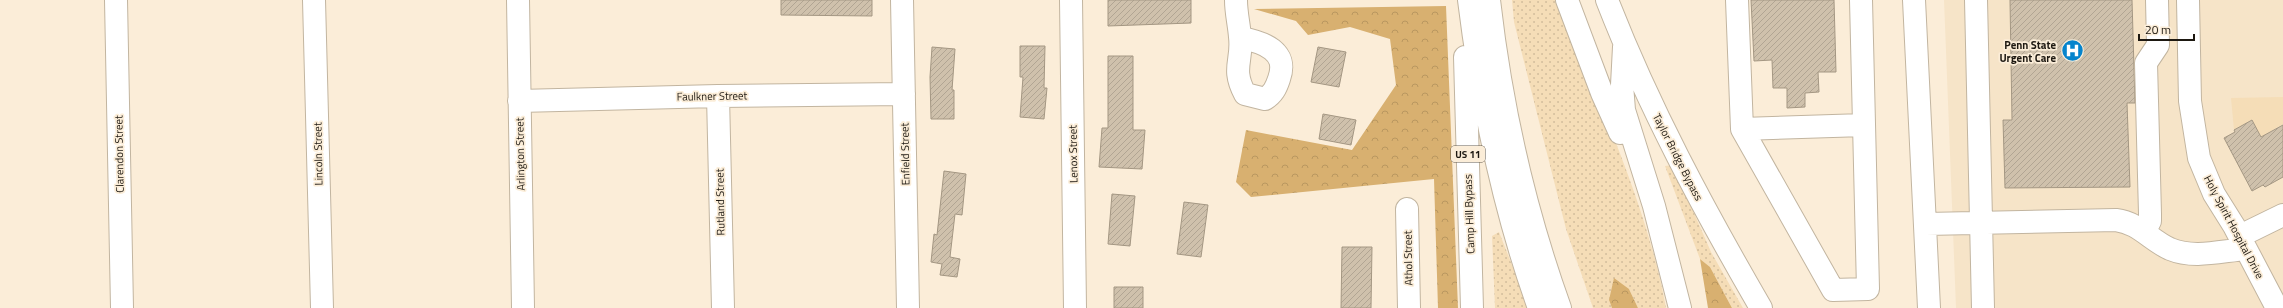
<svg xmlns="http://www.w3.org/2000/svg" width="2283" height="308" font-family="'Titillium Web',sans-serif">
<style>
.built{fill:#f6e4c8}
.grass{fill:url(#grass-dots)}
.forest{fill:url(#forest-crowns)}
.green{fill:#f5ddb7}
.building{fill:url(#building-hatch);stroke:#a49783}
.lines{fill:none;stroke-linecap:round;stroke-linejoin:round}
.minor-casing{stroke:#c2b5a0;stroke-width:24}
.major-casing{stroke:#c2b5a0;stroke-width:24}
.minor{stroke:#fff;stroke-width:22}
.major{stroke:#fff;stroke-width:22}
.labels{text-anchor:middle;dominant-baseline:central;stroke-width:3.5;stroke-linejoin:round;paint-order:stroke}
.shield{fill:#fbedd8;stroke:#60584d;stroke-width:1}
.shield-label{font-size:10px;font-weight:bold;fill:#1d1811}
.poi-label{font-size:11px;font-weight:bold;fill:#1d1811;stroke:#fbedd8;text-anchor:end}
.street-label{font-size:11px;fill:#1d1811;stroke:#fbedd8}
</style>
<defs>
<pattern id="grass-dots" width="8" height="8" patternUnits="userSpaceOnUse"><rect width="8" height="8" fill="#f5ddb7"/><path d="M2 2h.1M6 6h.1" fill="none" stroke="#d2bd9c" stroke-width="1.8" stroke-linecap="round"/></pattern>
<pattern id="forest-crowns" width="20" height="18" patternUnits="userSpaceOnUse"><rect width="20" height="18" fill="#d8b070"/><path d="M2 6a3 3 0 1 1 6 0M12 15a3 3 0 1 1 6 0" fill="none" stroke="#b99760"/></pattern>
<pattern id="building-hatch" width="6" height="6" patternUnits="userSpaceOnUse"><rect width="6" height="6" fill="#cfc1ac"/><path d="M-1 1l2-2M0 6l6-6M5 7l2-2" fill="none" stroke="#b1a593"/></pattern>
</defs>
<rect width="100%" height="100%" fill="#fbedd8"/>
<!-- built -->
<path class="built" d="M1944,0H2283V308H1956Z"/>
<!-- grass -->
<path class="grass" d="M1512,0H1557C1597,98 1647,204 1666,308H1638L1629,289L1609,300L1612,308H1593L1566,229L1514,22Z
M1673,165L1711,252L1743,308H1732L1710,267L1700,259L1665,166Z
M1499,232L1529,308H1495L1492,236Z"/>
<!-- forest -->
<path class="forest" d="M1446,6L1458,308H1438L1434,179L1251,197L1236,182L1246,130L1352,150L1396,85L1390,39L1350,27L1308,35L1296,21L1254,9Z
M1700,259L1710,267L1732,308H1708Z
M1614,278L1629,289L1638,308H1612L1609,300Z"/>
<!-- green -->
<path class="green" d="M2283,97V124L2261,137L2252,120L2234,130L2231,98Z"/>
<!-- building -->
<path class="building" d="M781,0H872V16L781,15Z
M1108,0H1191V23L1108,26Z
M1751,0H1834L1836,72H1818L1819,92L1805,93V107L1787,108V88H1773L1772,60L1754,61Z
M2010,0H2132L2135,103H2127L2130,187L2005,188L2003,120H2012Z
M1020,46H1045L1044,88H1047L1044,119L1020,117L1023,77H1020Z
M932,47L955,49L952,90H954V119H931L930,77Z
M1318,47L1346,52L1339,87L1311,82Z
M1108,56H1133V130H1145L1142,169L1099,167L1102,128H1108Z
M1323,114L1356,120L1351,145L1319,139Z
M2252,120L2261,137L2283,125V177L2265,187L2263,185L2252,191L2224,138L2235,132L2234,130Z
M944,171L966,174L962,215L955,214L950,257L960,259L957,277L940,275L942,264L931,262L934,234L937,235Z
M1112,194L1135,196L1130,246L1108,244Z
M1184,202L1208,205L1201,257L1177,254Z
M1342,247H1372L1371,308H1341Z
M1114,287H1143V308H1114Z"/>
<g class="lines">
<defs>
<path id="minor" d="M116,0L122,308
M314,0L322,308
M518,0L523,308
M902,0L908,308
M1071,0L1075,308
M1236,0C1236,13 1239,24 1240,37C1243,61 1231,68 1245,94L1265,99C1273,94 1276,88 1279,79C1289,51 1263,42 1241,38
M1737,0L1742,129L1833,290L1868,289L1861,0
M1914,0L1929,308
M1976,0L1983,308
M2188,0L2190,101L2199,158L2214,194L2234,226L2277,308
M718,96L723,308
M519,101L718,96L904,94
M1742,129L1864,125
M1407,209L1409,308
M1926,224L2116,220C2139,223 2150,240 2170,249C2194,259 2221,251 2246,249
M2145,231L2150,221V214L2146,63L2158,45L2157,0
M2240,236L2283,215"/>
<path id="major" d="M1469,0C1482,105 1503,208 1539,308
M1489,0C1501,106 1524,208 1560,308
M1567,0L1602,93L1620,133
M1607,0C1649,108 1703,208 1761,308
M1624,47L1622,85L1624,110L1654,206L1680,308
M1465,57L1472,308"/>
</defs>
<!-- minor casing -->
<use href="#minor" class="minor-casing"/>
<!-- major casing -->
<use href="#major" class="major-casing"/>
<!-- minor -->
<use href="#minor" class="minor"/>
<!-- major -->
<use href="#major" class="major"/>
</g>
<!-- icons -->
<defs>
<symbol id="hospital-disc" viewBox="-11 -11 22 22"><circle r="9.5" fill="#0684cc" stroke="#fbedd8"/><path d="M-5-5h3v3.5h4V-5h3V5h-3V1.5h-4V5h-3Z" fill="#fff"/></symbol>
</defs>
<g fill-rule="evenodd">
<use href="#hospital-disc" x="2060" y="38" width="25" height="25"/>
</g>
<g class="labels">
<!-- shield labels -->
<rect class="shield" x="1451" y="146" width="34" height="16" rx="3"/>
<g class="shield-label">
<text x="1468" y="154">US 11</text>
</g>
<!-- poi labels -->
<g class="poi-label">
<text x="2056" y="45">Penn State<tspan x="2056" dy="13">Urgent Care</tspan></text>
</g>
<!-- street labels -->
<g class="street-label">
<text transform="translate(712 96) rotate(-1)">Faulkner Street</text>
<text transform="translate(119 154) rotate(-91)">Clarendon Street</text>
<text transform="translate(318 154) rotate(-91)">Lincoln Street</text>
<text transform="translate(520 154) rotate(-91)">Arlington Street</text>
<text transform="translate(905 154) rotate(-91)">Enfield Street</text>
<text transform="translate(1073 154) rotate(-91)">Lenox Street</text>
<text transform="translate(1678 157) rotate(63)">Taylor Bridge Bypass</text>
<text transform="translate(720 202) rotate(-91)">Rutland Street</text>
<text transform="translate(1469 214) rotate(-92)">Camp Hill Bypass</text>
<text transform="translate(2234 227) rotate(62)">Holy Spirit Hospital Drive</text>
<text transform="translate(1408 258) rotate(-91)">Athol Street</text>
</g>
</g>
<!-- scale -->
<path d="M2139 34v6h55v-6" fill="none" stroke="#1d1811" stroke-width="2"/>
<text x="2145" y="34" font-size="12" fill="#1d1811" stroke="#fbedd8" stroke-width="3" paint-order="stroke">20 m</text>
</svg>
